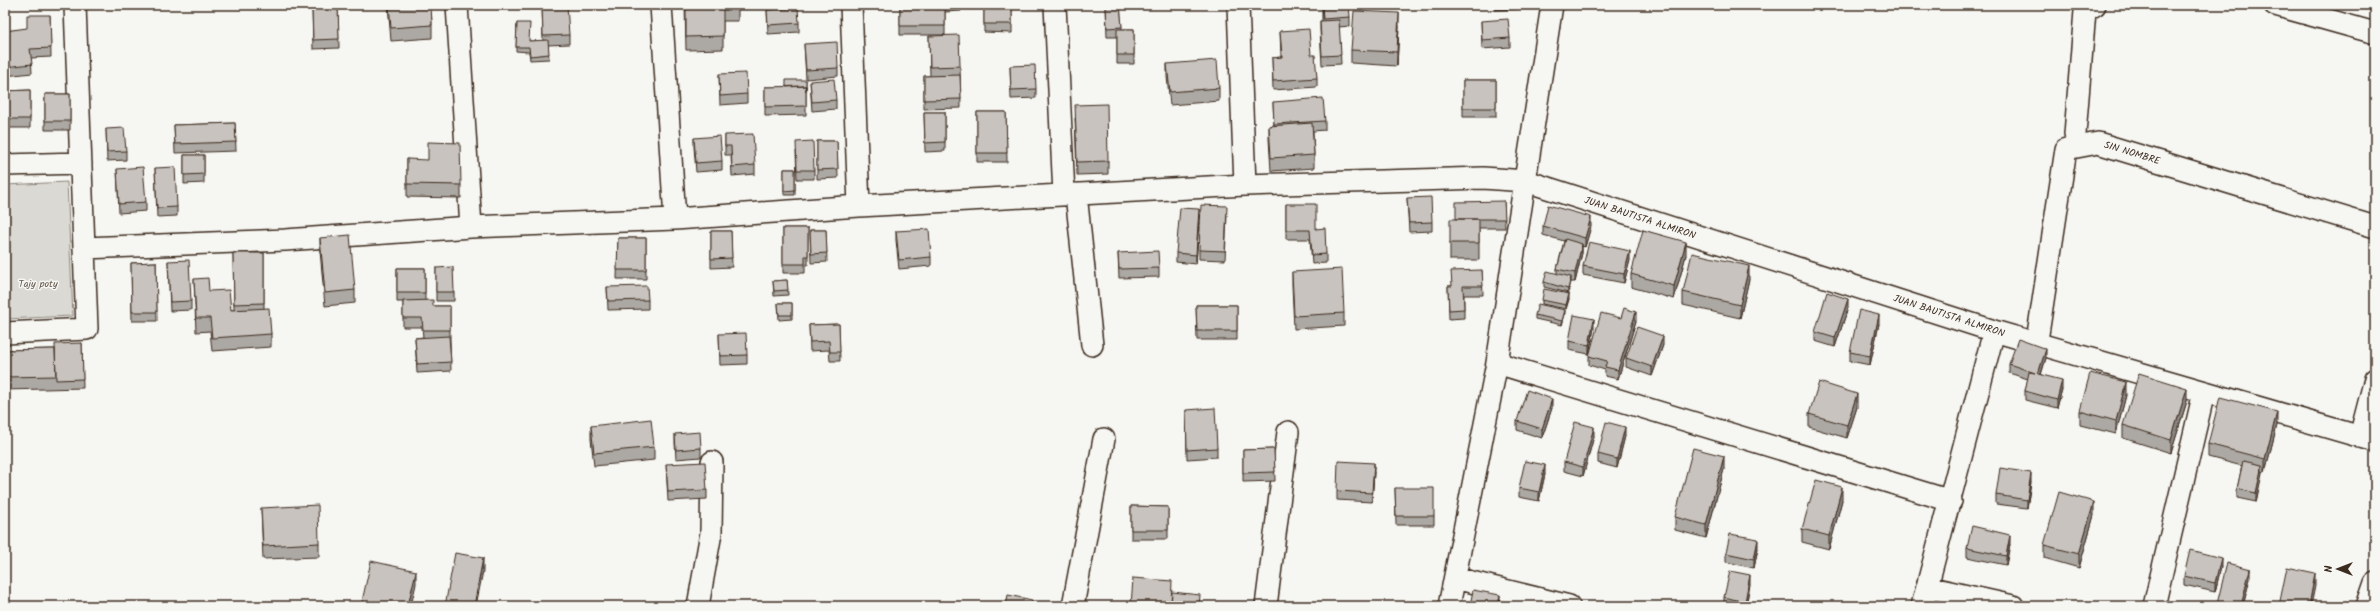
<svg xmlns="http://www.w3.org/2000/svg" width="2380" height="611" font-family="Kalam,sans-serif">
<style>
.green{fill:#dad9d3;stroke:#8a8278}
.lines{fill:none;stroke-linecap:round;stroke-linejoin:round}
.minor-casing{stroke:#3b2a1e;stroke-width:24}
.minor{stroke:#f6f6f2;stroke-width:21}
.wall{fill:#aca8a3;stroke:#3b2a1e}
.shaded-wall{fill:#8c8885;stroke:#3b2a1e}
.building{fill:#c8c3be;stroke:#3b2a1e}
.labels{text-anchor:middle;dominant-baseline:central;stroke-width:3;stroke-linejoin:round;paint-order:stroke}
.street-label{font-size:10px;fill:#3b2a1e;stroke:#f6f6f2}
.park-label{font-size:10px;fill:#63564b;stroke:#f6f6f2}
</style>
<rect width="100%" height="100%" fill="#f6f6f2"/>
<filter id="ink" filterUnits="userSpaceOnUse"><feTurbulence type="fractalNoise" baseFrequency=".025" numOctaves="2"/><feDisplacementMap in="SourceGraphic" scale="8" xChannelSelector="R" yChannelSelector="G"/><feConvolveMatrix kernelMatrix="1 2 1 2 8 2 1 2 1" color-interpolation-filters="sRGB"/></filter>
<g filter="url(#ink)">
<!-- green -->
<path class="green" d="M67,182L73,316L5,319V185Z"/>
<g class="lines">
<defs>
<path id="minor" d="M457,5L471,227
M661,5L675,219
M851,5L859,206
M1055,5L1064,195
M1238,5L1245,185
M2275,5L2375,33
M2075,134L2085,11L2095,5
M5,165L81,163
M1076,194L1092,345
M84,248L285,240L471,227L675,219L859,206L1245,185L1483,178L1526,181L1994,331L2375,441
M5,333L87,329L75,5
M2038,334L2066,149L2098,143L2375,227
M1497,363L1951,501
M2360,437L2375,379
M1455,578L1569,606
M1927,587L2013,606
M698,606L711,533L712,462
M1073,606L1104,439
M1266,606L1288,432
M1449,606L1497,363L1552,5
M1922,606L1994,331
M2154,606L2204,392
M2367,606L2375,583"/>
</defs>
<!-- minor casing -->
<use href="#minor" class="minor-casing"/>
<!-- minor -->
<use href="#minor" class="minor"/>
</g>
<!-- wall -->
<path class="wall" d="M388,5H431L432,25V38L391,41Z
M542,5L569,35V44L548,45L549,59L530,60L529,52L516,51L517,23L529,41H543Z
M685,5H738V21H723V49L686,50Z
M921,5H961V11L945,12V35H900V7H921Z
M984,5H1012V33L984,32Z
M1079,5H1120L1122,29H1134V64H1117V37H1107L1106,6L1079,7Z
M1322,5L1350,17V26L1339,27L1341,64L1322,65L1320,30V21H1322Z
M1475,5H1517V9L1494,10V5Z
M338,7L339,48L313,49L312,8Z
M767,10L799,23V32L768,34Z
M50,15L51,57L31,58L32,73L5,76V31L27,29Z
M1481,21L1510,38V47L1482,49Z
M1399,26L1397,66L1351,63V50Z
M1280,31L1311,55L1317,78V87L1273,90L1272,58L1281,57Z
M929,36L960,66L961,108L924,109V76H930Z
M804,44L838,68V76L806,79Z
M1167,64L1219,88V101L1170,105L1167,77Z
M1010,66L1036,89V98L1011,99Z
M719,74L747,94V103L720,105Z
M806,80V115L765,116V87H786Z
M1463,80H1496V117H1463Z
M810,81L836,100V109L812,111Z
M30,90V128H5V91Z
M45,94H70V130H45Z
M1273,102L1325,121V130L1313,131L1314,155V168L1271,171L1269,139V126L1274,125Z
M924,112H945V151L925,152Z
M977,112H1006L1007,162H977Z
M1075,118L1108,161V174L1077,175Z
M235,123L236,151L175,153L174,125Z
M106,129L126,151V160L107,161Z
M725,135L755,165V174L732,176L731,155H725Z
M694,138L722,161V170L696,172L694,147Z
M817,141H837L838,178L817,179Z
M796,151L814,170V179H797Z
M184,155H204V183L184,184Z
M407,159L461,185V198L407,197Z
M155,168L177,207V216L157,217Z
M117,169L146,202V211L119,213Z
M784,169H795V195H784Z
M1407,198L1432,222V231L1409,232Z
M1504,201L1505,228H1479V260H1450V243L1456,219Z
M1286,204L1316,229L1326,254V263L1312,264L1310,239H1286Z
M1227,215L1225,260L1199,259V250Z
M1199,218L1196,264L1176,262V253Z
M1543,226H1591L1585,247L1582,246V253L1575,282H1571L1568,293L1544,287V282L1557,274V269L1564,241L1543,235Z
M783,228H808V265H805V273H783Z
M810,230H826L827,262L811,263Z
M711,231H731L732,267L711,268Z
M896,231L931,257V266L899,269L896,240Z
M320,238L355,290V303L325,306L320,251Z
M618,238H646V279H617Z
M233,253H264V308L271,334V347L212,351L210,331L196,332L194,279L231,310H234Z
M1118,253L1159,268V277L1119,278Z
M1686,255L1674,299L1631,287V274Z
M1630,260L1624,283L1583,275V266Z
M168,261L191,301V310L170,311Z
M156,262L157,321H132L131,263Z
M397,268H425V300L433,306H450V339L451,371L417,373L415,338L423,337L422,327H403V302H397Z
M436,268L454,292V301H436Z
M1482,270L1483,295H1464V318L1449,319L1448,286H1451Z
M1292,272L1344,313V326L1294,329L1292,285Z
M1749,279L1740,318L1683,305V292Z
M787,280L788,295L774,296L773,281Z
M607,287L648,300V309L608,310Z
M1569,299L1566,309L1542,304V300Z
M778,303H792V319L779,320Z
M1196,305H1237V340H1197Z
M1848,308L1835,347L1815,341V332Z
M1565,314L1562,325L1535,319V315Z
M1621,318L1636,321L1618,379L1605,376V370L1589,365V356Z
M839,324L840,361H830L829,350L810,351L809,325Z
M1879,324L1870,365L1850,361V352Z
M1594,328L1589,354L1569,350V341Z
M719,334L747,355V364L720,365Z
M82,343L83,388L5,390V350L55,349Z
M1663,345L1652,376L1626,367V358Z
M2046,358L2041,375L2062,389L2057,408L2025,400V391L2028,379L2009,373V364Z
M2126,395L2116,434L2080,425V411Z
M2187,401L2171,453L2123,438V425Z
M1857,407L1847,438L1809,427V414Z
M1552,408L1542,438L1517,430V421Z
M1186,410L1217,448V457L1187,459Z
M2277,425L2265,472L2262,471L2256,502L2237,498V489L2242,466L2208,457V444Z
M591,426L654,447V460L594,466L591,439Z
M675,434L701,448V457L676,459L675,443Z
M1594,436L1583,476L1564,471V462Z
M1625,436L1617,468L1598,463V454Z
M1274,449L1275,481L1243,482V450Z
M666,464L707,490V499L668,501Z
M1724,469L1706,538L1675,530V517Z
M1374,472L1372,502L1337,500V491Z
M1545,474L1539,501L1519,497V488Z
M2031,482L2027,508L1996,504V495Z
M1395,488L1434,516V525H1396Z
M1842,500L1829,549L1802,542V529Z
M1131,506L1168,507V539H1131Z
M261,508L319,543V557L263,559Z
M2094,515L2079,568L2044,558V545Z
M2010,544L2006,565L1967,557V548Z
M1758,548L1754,568L1726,562V553Z
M2221,567L2215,592L2184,585V576Z
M2250,578L2243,606H2217V604Z
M1750,584L1746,606H1724V597Z"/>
<!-- shaded-wall -->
<path class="shaded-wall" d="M1399,13V26L1397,66V52Z
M1199,209V218L1196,264V255Z
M1591,217V226L1585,247V238Z
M1686,242V255L1674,299V286Z
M1582,244V253L1575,282V273Z
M1630,251V260L1624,283V274Z
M1749,266V279L1740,318V305Z
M1571,277V282L1568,293V289Z
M1569,294V299L1566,309V305Z
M1848,299V308L1835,347V338Z
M1565,310V314L1562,325V321Z
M1636,312V321L1618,379V370Z
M1879,315V324L1870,365V356Z
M1594,319V328L1589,354V345Z
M1663,336V345L1652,376V367Z
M2046,349V358L2038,383V374Z
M2062,380V389L2057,408V400Z
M2126,382V395L2116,434V421Z
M2187,388V401L2171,453V440Z
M1857,394V407L1847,438V425Z
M1552,399V408L1542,438V429Z
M2277,412V425L2265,472V459Z
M1594,427V436L1583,476V467Z
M1625,427V436L1617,468V459Z
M1724,456V469L1706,538V525Z
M1374,463V472L1372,502V493Z
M1545,465V474L1539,501V492Z
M2262,465V474L2256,502V493Z
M2031,473V482L2027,508V500Z
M1842,487V500L1829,549V536Z
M2094,502V515L2079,568V554Z
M2010,535V544L2006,565V556Z
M1758,539V548L1754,568V559Z
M483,558V571L476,606H474Z
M2221,558V567L2215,592V583Z
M2250,569V578L2243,606H2241Z
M416,571V584L411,606H408Z
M2315,573V586L2311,606H2309Z
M1750,575V584L1746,606H1745V602Z
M1500,595V606H1498Z"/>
<!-- building -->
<path class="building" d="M389,5H431L432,25L391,28Z
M542,5H567L569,35L543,36Z
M686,5H738V8H723V36L686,37Z
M984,5H1012V24H984Z
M1106,5H1120L1122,27L1107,28Z
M1322,5H1349L1350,17L1323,19Z
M338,7L339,39L313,40L312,8Z
M900,7H945V26H900Z
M798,8L799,23L768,25L767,10Z
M1354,11L1399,13L1397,52L1351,50Z
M27,15H50L51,48L30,49L32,64L5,67V31L27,28Z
M1508,19L1510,38L1482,40L1481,21Z
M1339,20L1341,55L1322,56L1320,21Z
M517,23H530L529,41L548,40L549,54L530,56L529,47H516Z
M1117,29H1134V55H1117Z
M1309,29L1311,55H1315L1317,78L1273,81L1272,58L1282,57L1280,31Z
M959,35L960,66L930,67L929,36Z
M837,42L838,68L806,70L804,44Z
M1217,60L1219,88L1170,92L1167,64Z
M1035,65L1036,89L1011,90L1010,66Z
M746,73L747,94L720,96L719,74Z
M960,75L961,99L924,100V76Z
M834,79L836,100L812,102L810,81Z
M786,80H806V91V86L786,87Z
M1463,80H1496V108H1463Z
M806,86V106L765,107V87Z
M30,90V119H5V91Z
M45,94H70V121H45Z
M1323,98L1325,121L1274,124L1273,102Z
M1107,104L1108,161L1077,162L1075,105Z
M924,112H945V142L925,143Z
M977,112H1006L1007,153H977Z
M235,123L236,142L175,144L174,125Z
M1312,123L1314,155L1271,158L1269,126Z
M124,128L126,151L107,152L106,129Z
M753,134L755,165L732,167L731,146H725V135Z
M720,136L722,161L696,163L694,138Z
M813,141L814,170H797L796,142Z
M817,141H837L838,169L817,170Z
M428,142L460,143L461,185L407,184V159L428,160Z
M184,155H204V174L184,175Z
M143,167L146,202L119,204L117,169Z
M175,167L177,207L157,208L155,168Z
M784,169H795V190L784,191Z
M1431,197L1432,222L1409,223L1407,198Z
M1504,201L1505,219H1456V202Z
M1286,204H1316V229L1325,228L1326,254L1312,255L1310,230H1286Z
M1201,205L1227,206L1225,251L1199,250Z
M1548,205L1591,217L1585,238L1543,226Z
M1180,208L1199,209L1196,255L1176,253Z
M1450,219H1479V243H1450Z
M783,228H808V256H805V264H783Z
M929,229L931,257L899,260L896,231Z
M810,230H826L827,253L811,254Z
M1643,230L1686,242L1674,286L1631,274Z
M711,231H731L732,258L711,259Z
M350,235L355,290L325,293L320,238Z
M618,238H646V270H617Z
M1565,239L1582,244L1575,273L1557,269Z
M1589,242L1630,251L1624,274L1583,266Z
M1158,251L1159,268L1119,269L1118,253Z
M233,253H264V303L234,304Z
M1692,253L1749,266L1740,305L1683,292Z
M189,260L191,301L170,302L168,261Z
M156,262L157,312H132L131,263Z
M453,267L454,292H436V268Z
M397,268H425V293H397Z
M1342,269L1344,313L1294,316L1292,272Z
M1482,270L1483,286H1463L1464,309L1449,310L1448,286H1452L1451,271Z
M1547,271L1571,277L1568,289L1544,282Z
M208,278L209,291L229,290L231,310L269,308L271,334L212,338L210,318H196L194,279Z
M787,280L788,290L774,291L773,281Z
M647,286L648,300L608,301L607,287Z
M1544,289L1569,294L1566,305L1542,300Z
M1827,292L1848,299L1835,338L1815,332Z
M433,300V306H450V330H423L422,318H403V301Z
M778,303H792V315H779Z
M1538,304L1565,310L1562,321L1535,315Z
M1196,305H1237V331H1197Z
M1624,308L1636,312L1618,370L1605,367L1607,361L1589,356L1601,313L1621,318Z
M1859,310L1879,315L1870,356L1850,352Z
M1574,315L1594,319L1589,345L1569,341Z
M839,324L840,352H830L829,341L810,342L809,325Z
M1637,327L1663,336L1652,367L1626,358Z
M746,333L747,355L720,356L719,334Z
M449,336L451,362L417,364L415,338Z
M2018,339L2046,349L2038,374L2062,380L2057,400L2025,391L2029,372L2035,373L2009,364Z
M82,343L83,379L56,380L55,344Z
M55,349L56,376L5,377V350Z
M2090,373L2126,382L2116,421L2080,411Z
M2139,373L2187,388L2171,440L2123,425Z
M1819,382L1857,394L1847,425L1809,414Z
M1527,390L1552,399L1542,429L1517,421Z
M2220,397L2277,412L2265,459L2208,444Z
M1215,408L1217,448L1187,450L1186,410Z
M651,419L654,447L594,453L591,426Z
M1575,422L1594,427L1583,467L1564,462Z
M1606,422L1625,427L1617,459L1598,454Z
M700,432L701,448L676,450L675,434Z
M1693,448L1724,456L1706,525L1675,517Z
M1274,449L1275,472L1243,473V450Z
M1338,461L1374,463L1372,493L1337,491Z
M1525,461L1545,465L1539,492L1519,488Z
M2243,461L2262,465L2256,493L2237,489Z
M705,462L707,490L668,492L666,464Z
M2000,468L2031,473L2027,500L1996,495Z
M1816,480L1842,487L1829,536L1802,529Z
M1395,488H1434V516H1396Z
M2059,492L2094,502L2079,554L2044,545Z
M318,505L319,543L263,546L261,508Z
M1131,506L1168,507V530H1131Z
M1972,526L2010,535L2006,556L1967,548Z
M1730,534L1758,539L1754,559L1726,553Z
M2190,550L2221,558L2215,583L2184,576Z
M455,553L483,558L474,606H445Z
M371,561L416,571L408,606H361Z
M2227,563L2250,569L2241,606H2228L2217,604Z
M2287,567L2315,573L2309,606H2279Z
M1730,571L1750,575L1745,602L1724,597Z
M1133,578L1172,581L1171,606H1131Z
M1473,590L1500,595L1498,606H1470Z
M1172,592L1200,595L1199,606H1171Z
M1008,595L1032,600L1031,606H1006Z
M1517,603L1534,606H1516Z"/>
</g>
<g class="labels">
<!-- street labels -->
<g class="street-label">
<text transform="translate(2132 153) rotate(17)">SIN NOMBRE</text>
<text transform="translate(1640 218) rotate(18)">JUAN BAUTISTA ALMIRON</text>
<text transform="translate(1949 316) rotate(18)">JUAN BAUTISTA ALMIRON</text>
</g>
<!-- park labels -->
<g class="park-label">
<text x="38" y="284">Tajy poty</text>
</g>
</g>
<!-- margin -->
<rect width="2380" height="611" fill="none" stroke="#f6f6f2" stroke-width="20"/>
<rect x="10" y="10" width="2360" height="591" fill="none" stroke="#3b2a1e" stroke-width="1.5" filter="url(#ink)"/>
<!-- north arrow -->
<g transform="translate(2338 569) rotate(270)" stroke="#f6f6f2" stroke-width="3" paint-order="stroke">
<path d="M0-3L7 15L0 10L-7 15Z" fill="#3b2a1e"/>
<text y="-6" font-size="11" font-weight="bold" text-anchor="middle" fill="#3b2a1e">N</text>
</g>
</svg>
